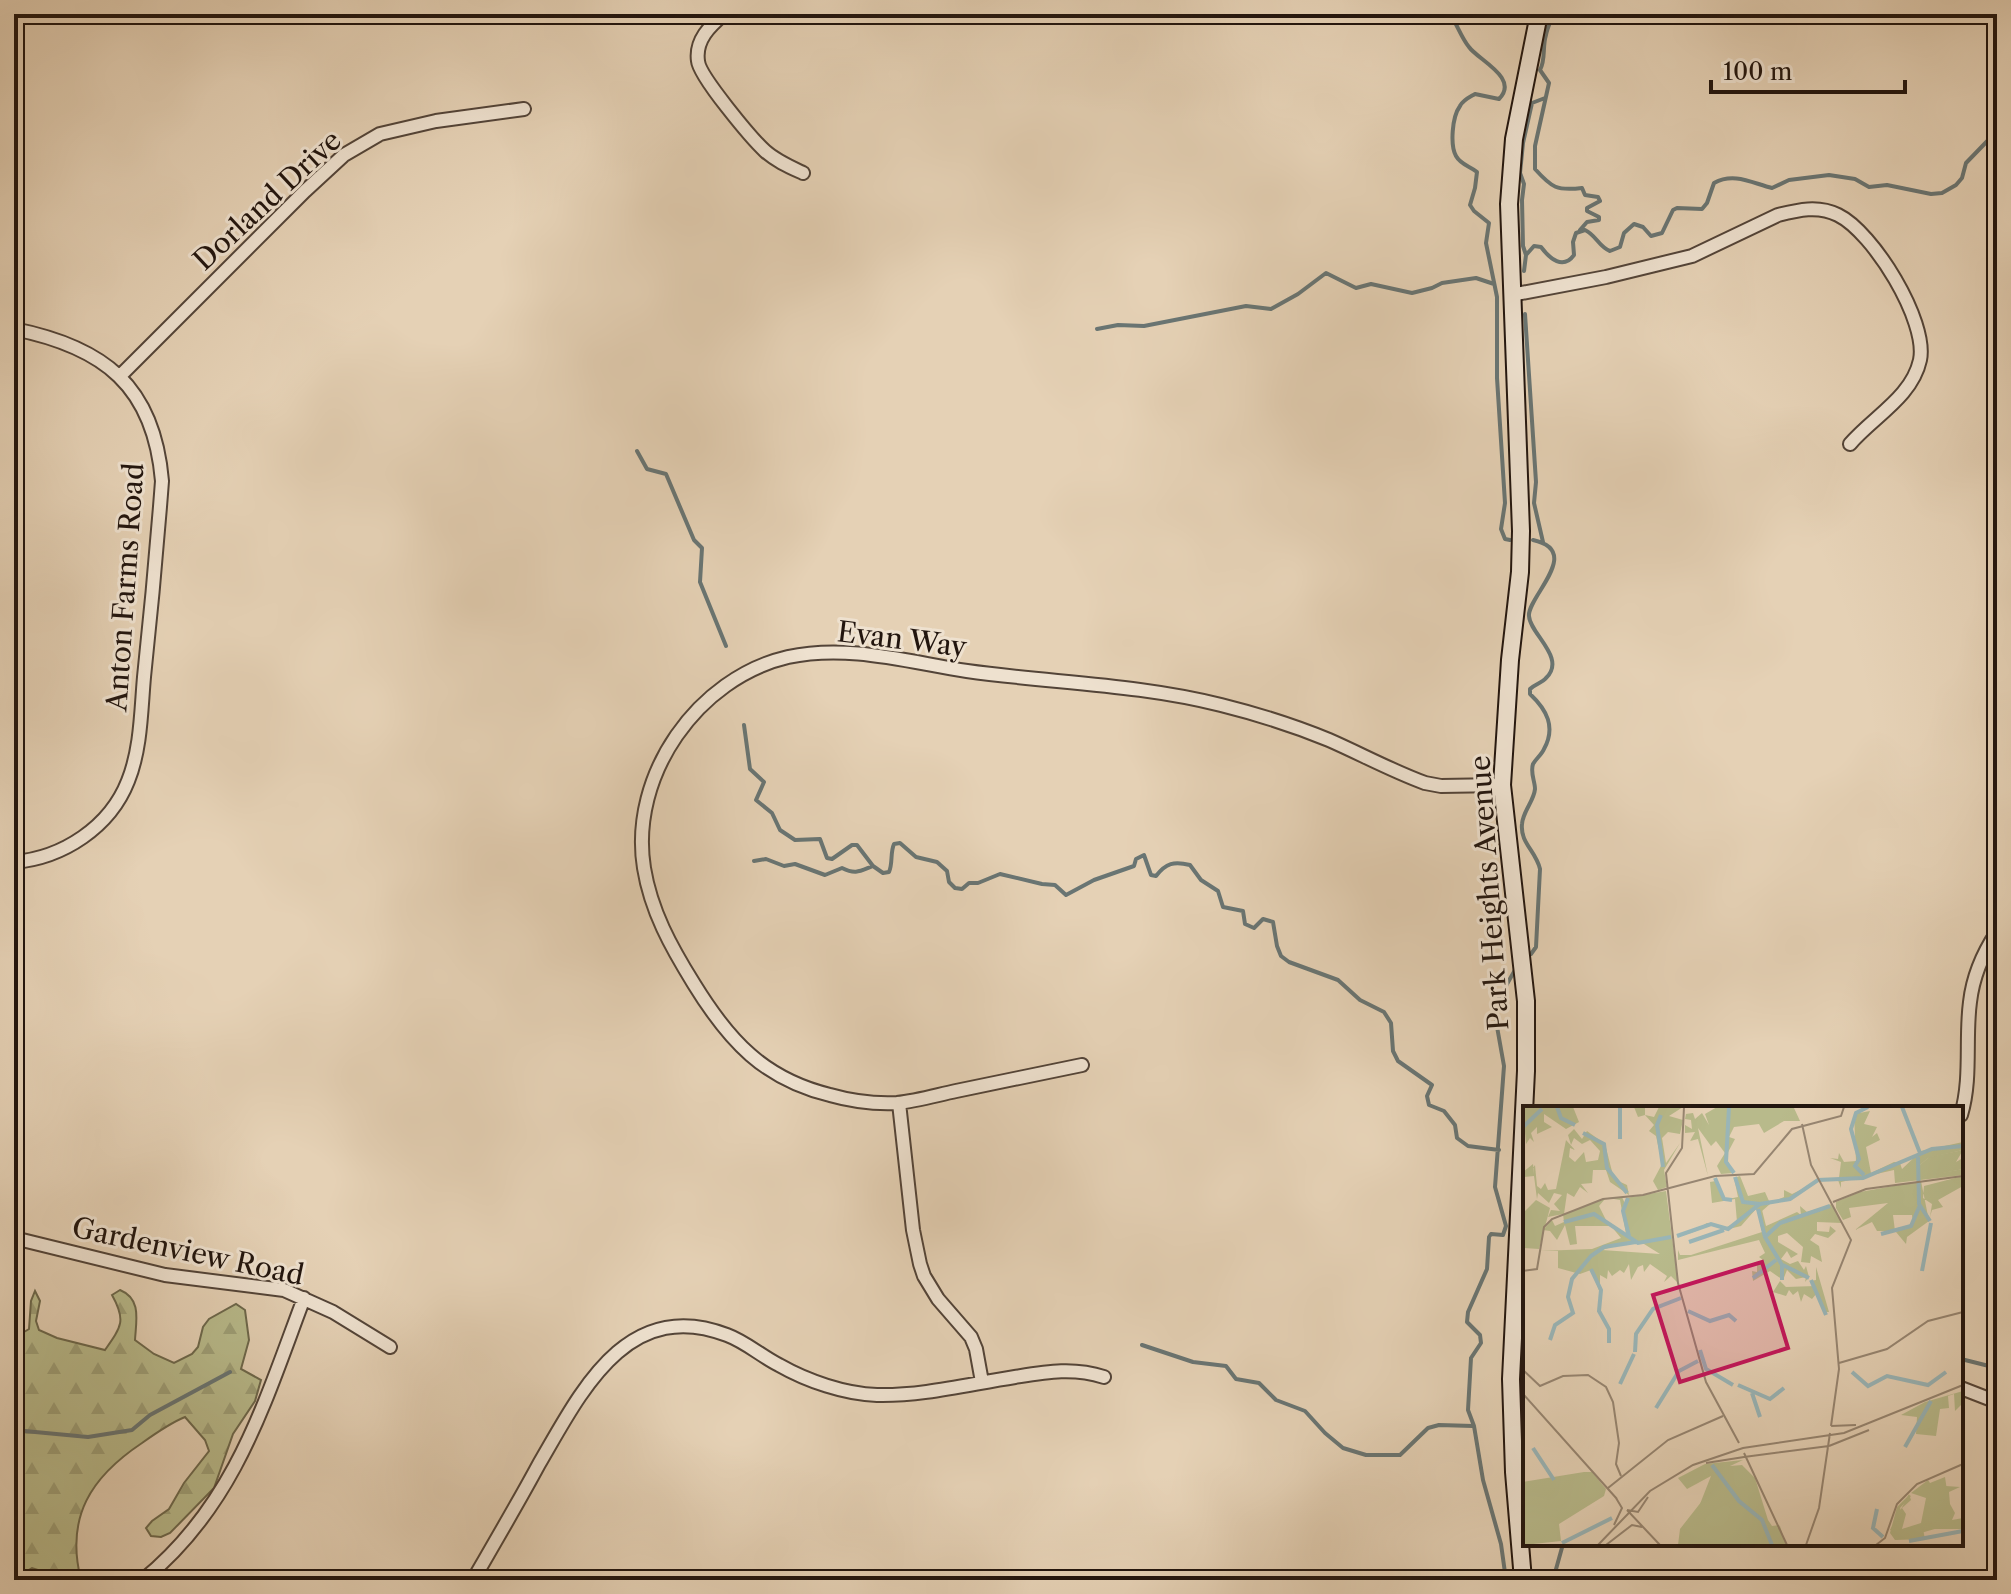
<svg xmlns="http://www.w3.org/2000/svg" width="2011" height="1594" font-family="'Libre Caslon Text',serif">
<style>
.forest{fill:url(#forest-firs);stroke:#6d684c;stroke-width:2}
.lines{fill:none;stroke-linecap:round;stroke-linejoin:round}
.stream{stroke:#697573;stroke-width:4}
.street-casing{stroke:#534438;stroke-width:16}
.secondary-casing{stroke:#22150e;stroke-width:20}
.street{stroke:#eee1cf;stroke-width:12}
.secondary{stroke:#eee1cf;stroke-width:16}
.labels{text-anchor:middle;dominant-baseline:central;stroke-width:6;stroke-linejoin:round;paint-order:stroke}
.street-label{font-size:28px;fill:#22150e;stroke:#eee1cf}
.inset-river{fill:none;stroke:#99b5b7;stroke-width:4}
.inset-road{fill:none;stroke:#978672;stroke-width:2}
.view{fill:#c2185b;fill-opacity:0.15;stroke:#c2185b;stroke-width:4}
.inset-edge{fill:none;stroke:#22150e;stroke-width:4}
</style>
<defs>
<pattern id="forest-firs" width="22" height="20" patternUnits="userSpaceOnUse" patternTransform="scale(2)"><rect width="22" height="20" fill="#b8ba8b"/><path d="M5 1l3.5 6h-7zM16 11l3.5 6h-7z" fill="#9e9f77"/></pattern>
</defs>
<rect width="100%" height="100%" fill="#e5d1b5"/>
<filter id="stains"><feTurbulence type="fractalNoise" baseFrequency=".0025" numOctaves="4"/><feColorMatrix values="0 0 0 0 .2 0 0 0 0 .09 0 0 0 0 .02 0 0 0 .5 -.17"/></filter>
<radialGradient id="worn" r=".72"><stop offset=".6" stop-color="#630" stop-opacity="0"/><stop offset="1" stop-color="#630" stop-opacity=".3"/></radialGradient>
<!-- forest -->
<path class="forest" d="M120,1290C142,1299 136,1321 135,1340L154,1354L174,1363L192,1354L198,1347L203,1327L209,1319L236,1304L245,1310L249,1340L241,1369L261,1380L255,1401L233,1434L214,1488L170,1533L161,1537L151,1536L146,1528L152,1521L169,1509L184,1483L209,1451L205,1440L185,1417C170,1423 156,1433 142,1443C91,1477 65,1517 81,1580H59L50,1574L32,1568L14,1579V1338L29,1329L31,1301L35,1291L40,1301L36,1321L39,1330L57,1338L105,1350C122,1326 126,1320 112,1295Z"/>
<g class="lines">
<!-- stream -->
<path class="stream" d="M1450,14C1457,24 1461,37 1469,47C1478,60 1520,78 1499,99L1475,94C1470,97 1463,100 1460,106C1452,117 1450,145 1456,156C1461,165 1470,166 1477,172L1475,188L1470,205L1474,211L1489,223L1486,243L1497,297V378L1505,503L1501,529L1505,539L1510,540
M1553,14C1551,21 1547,28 1546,35C1542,48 1546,59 1540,70L1549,83L1535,146V169C1552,188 1557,191 1582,188L1585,195L1598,197L1600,201L1587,208V211L1599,217V220L1587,222L1580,230
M1526,255L1534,246L1541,247C1550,259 1563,270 1574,255L1573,242L1576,233L1585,230C1596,235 1599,247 1610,251L1620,247L1624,233L1634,224L1643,227L1651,236L1662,233L1673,210L1677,208L1702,209L1707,203L1714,183C1734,172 1752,183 1772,188L1789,180L1829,175L1855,179L1869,187L1887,185L1931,194L1942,193L1956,185L1962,178L1966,163L1997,131
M1524,271L1526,255L1523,246L1522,200L1524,184L1520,173L1523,143L1532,103L1545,98
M1525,314L1536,482L1534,503L1543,542
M1097,329L1118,325L1144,326L1246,306L1271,309L1298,294L1326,273L1356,288L1371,284L1412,293L1432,288L1442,283L1476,278L1494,284
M637,451L647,469L666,474L694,540L702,548L700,582L726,646
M744,725L750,769L764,782L756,800L772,813L780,830L795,840L820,839L827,858L832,859L852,845H857L873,866L883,873L889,872C893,863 890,853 894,844L900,843L916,857L937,862L947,871L949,882L955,888L962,889L969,883H978L1000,874L1042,884L1055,885L1066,895L1094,880L1134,866L1136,859L1144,855L1151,875L1156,876C1166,863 1174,861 1190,865L1201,880L1218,891L1223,907L1243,911L1245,924L1254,928L1263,919L1273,922L1277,946L1281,956L1289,962L1338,980L1360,1000L1384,1012L1391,1023L1393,1051L1398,1061L1432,1085L1427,1096L1429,1105L1444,1111L1455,1125L1457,1138L1468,1146L1499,1150
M754,861L766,859L784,866L795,864L825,875L842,868C856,875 860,871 873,866
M1531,954L1536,947L1540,869C1536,851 1520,843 1522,824C1523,811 1534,801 1535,789C1535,781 1530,773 1533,764C1536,759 1542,754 1544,749C1556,727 1547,710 1530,694V689C1535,684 1542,683 1546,678C1567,658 1530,634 1529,616C1527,597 1584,551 1533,540
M1142,1345L1193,1362L1226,1366L1236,1379L1259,1383L1276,1400L1305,1411L1325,1433L1343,1448L1366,1455H1400L1428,1428L1439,1425L1473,1426
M1961,1359L1997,1368
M14,1430L88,1437L132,1430L150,1415L230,1372
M1506,1580L1501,1544L1483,1480L1474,1426L1468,1410L1471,1358L1481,1343L1480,1335L1467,1322L1468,1312L1487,1269L1489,1237L1491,1234L1503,1235L1506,1226L1495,1187L1504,1066L1496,1021L1499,998L1515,970
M1553,1580L1563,1544"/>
<defs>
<path id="street" d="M724,14C710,26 695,40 698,61C699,76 752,139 765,151C776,161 790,167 803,173
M1511,295L1606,277L1692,256L1778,215C1798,210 1818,205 1838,215C1873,232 1928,321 1920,360C1912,397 1873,417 1850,444
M14,329C104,347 154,386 162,481C157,547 151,612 144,677C141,711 141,749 128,781C110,827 63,858 14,862
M121,375L305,191L344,155L380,134L436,121L524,109
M1082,1065C1040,1074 998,1082 956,1091C937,1095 917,1101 897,1103C875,1104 851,1101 830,1095C764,1079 729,1041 694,984C671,947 651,911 644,868C629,775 698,678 788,657C848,644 908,662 967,671C1052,683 1138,684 1221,705C1257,714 1295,726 1329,740C1361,754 1392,771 1425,783L1441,786L1502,785
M899,1103L913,1230L920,1264L924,1276L938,1299L971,1337L976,1349L982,1382
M1961,1115C1972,1078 1965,1039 1970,1002C1973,976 1983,953 1997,932
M14,1238L165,1275L284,1290L333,1312L390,1347
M1961,1388L1997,1402
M143,1580C235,1505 264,1404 304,1298
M473,1580C495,1542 518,1503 539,1464C580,1394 626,1296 727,1335C746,1342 761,1356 779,1365C807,1381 845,1394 877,1395C923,1396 969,1384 1015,1377C1046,1372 1073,1367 1104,1377"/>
<path id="secondary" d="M1523,1580L1514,1472L1511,1379L1526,1071V1001L1502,785L1510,660L1520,572L1521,531L1509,204L1514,139L1539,14"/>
</defs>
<!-- street casing -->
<use href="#street" class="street-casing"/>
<!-- secondary casing -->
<use href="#secondary" class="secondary-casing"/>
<!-- street -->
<use href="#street" class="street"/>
<!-- secondary -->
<use href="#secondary" class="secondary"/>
</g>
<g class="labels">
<!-- street labels -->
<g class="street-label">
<text transform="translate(267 200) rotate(-43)">Dorland Drive</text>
<text transform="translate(125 587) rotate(-86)">Anton Farms Road</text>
<text transform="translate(902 639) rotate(7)">Evan Way</text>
<text transform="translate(1489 893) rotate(-94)">Park Heights Avenue</text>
<text transform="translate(188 1251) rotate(12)">Gardenview Road</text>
</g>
</g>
<!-- overview -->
<g transform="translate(1523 1106)">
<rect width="440" height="440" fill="#e5d1b5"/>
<path d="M440,44L433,56L440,52V63L396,72V60L406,51ZM217,70L225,90L242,86L246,95L232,98L243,99L261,91V84L269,88L296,75L267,93L247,98L239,105L240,117L233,103L218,120L202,124L189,119L165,128L184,117L202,122L214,116L212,93L189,97L187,76L193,75L201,92H210L215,91L211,72ZM13,94L27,102L16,143L0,142V107ZM61,366H69L83,383L81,390L36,418L38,435L0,439V376ZM422,371L429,418L384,431L367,424L386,388L388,394L379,402L383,408L379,423L398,417L403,392L388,387L405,374L407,377Z" fill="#b8ba8b"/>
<path d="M0,1H50L56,16L43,23L21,8V16L29,21L14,28V21L8,27L11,36L7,32L3,38ZM111,1H122V9L131,11L136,1H160L146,10L160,14L157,28L145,26L139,32L143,57L157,37L141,64L144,81L135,84L130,75L139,58L133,30L126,25L131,19L122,9L115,11ZM194,1L271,2L277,15H261L241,27L236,18L211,21L206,31L212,33L203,50L210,67L198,68L194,60L202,47L193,35L188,40L175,22L185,70L175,33L167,35L172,26L162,27V19L169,23L168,14L162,13L163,8L170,7L172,13L179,7L186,19L182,8ZM347,5L341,18L354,21L349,31L354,27L357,34L343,41L348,67L371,56L377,57L379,63L398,45L440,36V44L405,52L396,60L395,71L440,63V69L372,77L371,64L318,76V82L315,74L296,75L316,72L318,56L307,52L315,53L316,47L321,56L333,55L331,8ZM51,23L59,33L64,25L82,38L91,73L104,79L106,89L87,76L83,64H70L69,77L58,78L65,87L57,81L51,91L44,87L41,108L82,93L76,100L83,114L103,128L97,94L85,92L99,91L103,100V92L143,85L155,177L148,170L141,176L144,170L127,158L121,166L120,159L115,161L108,174L106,158L101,167L97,164L89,170L85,164L84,173L77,169V187L68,164L57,168L35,162V145H17L69,143L98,132L88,120H52L54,138L47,139L42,119L34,134L27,125L20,124L29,114L32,120L41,116L40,108L25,111L28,104L37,105L31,98L39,89L31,87L26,97L15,87L14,93L11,70L0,71V66L10,58L11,68L10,62L12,59L14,80L18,83L22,77L25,84L33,83L43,34L52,44L47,42L46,51L52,56L61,46L63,56L75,54L77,45L67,34L59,38L51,32L48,39L45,29ZM121,138L137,148L79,144L101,137ZM440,70V80L415,94L420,101L409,104L407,111L409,98L400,92L401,80ZM398,75L406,115L384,131L383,138L373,126L390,117L389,109H370L372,125H354L349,116L332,124L365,97L326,102L328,111L320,114L313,102V96L337,86ZM309,98L319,117L294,116V125L306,126L307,120L313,125L305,132L292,128L287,134L296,140L299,156L288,150L287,157L278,156L280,141L264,127L255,130V136L275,148L268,152L264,145L258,153L267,158L275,155L281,164L283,160L286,171L282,176L283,171L273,173L264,164L260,174L247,165L230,175L229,165L234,166V157L240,154L236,151L242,147L236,134L155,154V144L157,149H168L239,126L234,103L239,117V104L243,120L274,106L278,109L277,100L284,106ZM293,161L306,206H301L294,187L289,193L281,188L278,196L275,185L270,189L266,184L263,190L250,186L257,175L263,181L292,180L287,175L293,174ZM440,285V297L432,305L431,288L425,290L426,302L417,303L413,330L393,328L394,311L378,309L402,296ZM220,354L207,360L219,359L232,372L245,414L249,420L257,419L246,429L210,404L177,398L188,370L164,383L155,372L182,358ZM423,380L437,381L426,386L427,398L432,407L429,414L440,412V423H400L402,433L372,434L367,427L374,401L386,389L388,390L377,402L380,409L371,420L375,424L414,416V395L423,393Z" fill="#b8ba8b" fill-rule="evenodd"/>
<path d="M186,386L209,403L218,398L232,406L246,426L257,420L263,439H155L157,423Z" fill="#b8ba8b"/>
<path class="inset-river" d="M34,1L38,12L52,19M206,1L203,56L211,67M379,1L397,47M138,9L134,19L140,61M0,21L19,3M60,27L81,38L84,62L104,87M97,33V1M395,51L396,98L407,115M341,69L332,60L336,53L328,23L333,7L345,1M212,71L220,96L237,98M192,72L201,93L209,94M105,92L100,105L106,130M235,103L242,131L259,159V174M41,116L71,108L115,137L148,131M358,128L388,120L397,99M154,130L188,118L205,123L237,98L267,93L295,74L340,72L409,43L440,40M243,130L257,117L307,100M166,136L201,124M260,159L286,172M68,163L78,184L76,205L86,223V237M399,165L408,117M230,172L253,154M288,174L303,209M165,205L187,215L206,209L213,215M27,234L32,219L50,207L45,191L49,173L68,150L81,141L113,136M177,244L183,263L210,279M112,246L113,228L130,203L158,192M329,266L345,280L364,270L405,279L423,266M97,278L111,248M215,279L247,293L261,282M229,287L237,311M133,302L156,265L175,255M382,341L408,295M10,342L31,374M189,359L216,395L239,414L249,439M354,403L350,422L360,431M386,435L440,425M39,437L89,412"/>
<path class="inset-road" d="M161,1L159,42L143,67L155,177L183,276L216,337M279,18L288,59L328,134L309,182L316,263L308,320M310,96L343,83L440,70M0,165L14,163L21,121L29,113L80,93L120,89L192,70L231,68L269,23L318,10L321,1M316,257L364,243L405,215L440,206M0,264L17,280L40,270L65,269L83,281L90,296L96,337L93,358L98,370M0,288L94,393M308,320L333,319M306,340L346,324M221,347L264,439M221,351L306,340M183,357L221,351M85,382L145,334L200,310M104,404L137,439M104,404L115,406L125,391M91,419L99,402L93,392M75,439L127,385L170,359L220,342L321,327L440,279M83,439L109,419L119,421M283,439L296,402L307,327M353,439L362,432L374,398L394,378L440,358"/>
<path class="view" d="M239,156L265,242L157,276L130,189Z"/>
<rect width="440" height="440" class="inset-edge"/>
</g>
<!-- margin -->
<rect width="2011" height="1594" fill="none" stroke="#e5d1b5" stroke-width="48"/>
<rect x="16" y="16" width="1979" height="1562" fill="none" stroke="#22150e" stroke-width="4"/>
<rect x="24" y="24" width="1963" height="1546" fill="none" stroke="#22150e" stroke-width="2"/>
<!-- scale -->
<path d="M1711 80v12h194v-12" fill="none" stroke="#22150e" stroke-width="4"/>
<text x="1723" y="80" font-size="24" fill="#22150e" stroke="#eee1cf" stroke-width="6" paint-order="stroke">100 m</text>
<rect width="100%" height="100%" filter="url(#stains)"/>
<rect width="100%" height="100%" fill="url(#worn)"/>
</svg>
